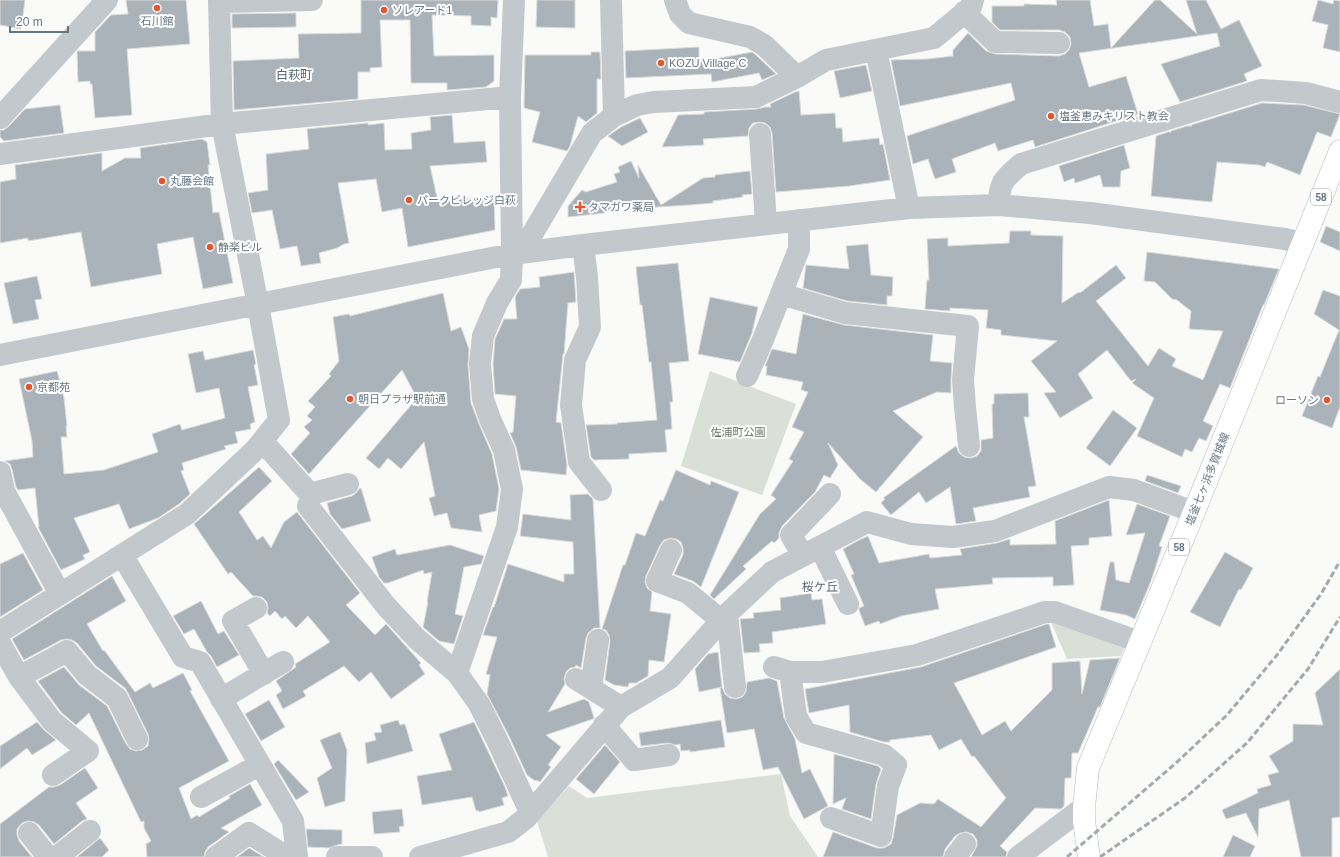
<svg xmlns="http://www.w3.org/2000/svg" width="1340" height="857" font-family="Arial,'Noto Sans JP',sans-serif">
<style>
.green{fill:#dadfd7}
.building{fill:#aab3b9;stroke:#dcdcda}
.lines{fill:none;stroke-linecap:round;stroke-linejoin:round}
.major-casing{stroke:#b5babe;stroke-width:23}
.minor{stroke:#c3c8cc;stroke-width:22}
.major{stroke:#fff;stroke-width:22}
.rail{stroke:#a2aab0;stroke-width:3;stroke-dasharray:6 3;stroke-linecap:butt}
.poi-dot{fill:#e4572e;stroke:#fff;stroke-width:1.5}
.labels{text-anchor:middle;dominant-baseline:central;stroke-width:4;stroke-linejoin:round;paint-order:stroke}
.shield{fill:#fff;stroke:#939fa8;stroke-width:1}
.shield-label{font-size:10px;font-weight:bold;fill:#657683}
.poi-label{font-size:11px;fill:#657683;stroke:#fff;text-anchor:start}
.park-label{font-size:11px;fill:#687a64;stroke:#fff}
.street-label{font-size:11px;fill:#657683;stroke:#fff}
.neighbourhood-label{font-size:12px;fill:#57646e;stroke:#fff}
</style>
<rect width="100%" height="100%" fill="#fafaf8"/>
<!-- green -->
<path class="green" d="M710,371L796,404L762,495L681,466Z
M1050,620L1126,643L1121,656L1067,659Z
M781,774L790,816L818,857H548L537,821L569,786L587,798Z"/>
<!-- building -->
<path class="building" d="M0,0H25L21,29L0,25Z
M126,0H186L190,44L127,49L132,115L95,118L92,84H90V81L78,82L77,51H95V32L111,15L128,14Z
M361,0H498L497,18L491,17V26L471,25V16L432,15L434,56L494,55V81L486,87L447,90V83H411L410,20H380L382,67L370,68V72H358V99L234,110L233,61L299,58L298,34L361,33Z
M537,0H575V28L536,27Z
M1056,0H1090L1094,26L1108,24L1111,48L1155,0H1160L1197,34L1186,0H1206L1221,29L1239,20L1262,66L1244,74L1247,81L1180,102L1161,64L1220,46L1217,33L1150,43L1149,42L1148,43L1079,53L1089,87L1126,76L1138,114L1035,147L1033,140L998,151L995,143L952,159L956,172L935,179L928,159L913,164L907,136L1015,100L1011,83L900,106L891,60L927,59L953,56V50L968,33L986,51L995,54L1059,56L1065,54L1069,50L1071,44L1070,37L1065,32L1059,30H1000L992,22V6H1024V4L1057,5Z
M1318,0L1333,4L1334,0L1340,1V52L1323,48L1328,25L1312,21Z
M296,13V27L232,28V14Z
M699,47V62L752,52L756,55L776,74L762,80L759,73L712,82L711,74L626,78L625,51Z
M591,52H600L601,79H597V113L586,122L578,116L570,146L567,151L532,142L540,112L524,108L525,55H591Z
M866,65L872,91L840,98L834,71Z
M799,91L801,115L835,113L836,128H842L843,142L879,138L880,145L883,144L890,180L849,186L776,192L772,133L770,127L765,123L760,122L753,123L749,128L748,136L703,139L704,145L662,147L678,115L704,114V112L757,109L765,107H771L770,104L795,92Z
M1262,103L1304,105L1340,114L1331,137L1317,132L1300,175L1267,162L1265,167L1259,165L1217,162L1212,202L1151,196L1156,136L1168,132H1171V131L1187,126H1192L1191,125Z
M60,105L64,133L4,141L0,137V130H4L9,126L25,109Z
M452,115L454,143L485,141L487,162L430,166L438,202L494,195L495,230L408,247L402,208L382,212L376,179L338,183L349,243L344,244L337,248L319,253L321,263L301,266L297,246L280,249L272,210L252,213L248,193L268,190L266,154L309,149L307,129L368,123V125L384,123L385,150L412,149L411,133L431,130L430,117Z
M640,118L648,132L622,146L608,136L621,127Z
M202,139L207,142L210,165H208L213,213L219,212L233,283L203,289L193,237L157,244L162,274L91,287L81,232L28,241V238L0,243V182L16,179L15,165L102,153V171L125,158H141L140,148Z
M1124,145L1130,168L1121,171L1120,187H1103L1100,175L1075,183L1074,178L1064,182L1059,166Z
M631,161L639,178L638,165L661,205L703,178L715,177V175L750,171L752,194L742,195L743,197L713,201V203L690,205L641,208L640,207L637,209L635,203L605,213L568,217V206L582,190L586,192L617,182L614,174L620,172L618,167Z
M1326,226L1340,232V251L1320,242Z
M1010,231H1031V235L1063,236L1062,303L1079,292L1080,293L1116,265L1126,278L1096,301L1148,366L1159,348L1176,359L1172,366L1203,380L1223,331L1189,329L1191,311L1177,300L1172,299L1155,282L1144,281L1147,252L1279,269L1264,305H1263L1230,388L1220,384L1203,421L1213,426L1206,441L1199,438L1192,452L1185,449L1182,457L1137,436L1154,398L1132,383L1136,379L1131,381L1107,350L1078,374L1093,398L1060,418L1044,393L1056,392L1031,361L1057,341L1001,335V330L986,328L988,310L950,308V311L925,309L927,280H929L927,239L948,238V246L1009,243Z
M868,244L871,275L893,277L892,296H887V305L847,301L803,288L806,265L849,269L846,246Z
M678,263L689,361L669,363L673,402H670L672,429L665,430L667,452L629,454V459L594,460L591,457L586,425L617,424V423L657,420L651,362H649L642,305H640L636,267Z
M574,272L576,302L568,303L564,354H563L556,422L561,423L567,465L566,475L521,470L516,447L510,433L513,432L516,396L495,394L493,364L495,339L504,319H517L515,297L520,289L540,287L539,277Z
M37,276L42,299L35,300L39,319L13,324L4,283Z
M1323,290L1340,296V407L1332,428L1302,416L1318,376L1320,377L1339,330L1314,314Z
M443,293L451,331L461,327L469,349L468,365L471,403L479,424L492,454L499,489L496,511L479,515L482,532L451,528L447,513L434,516L429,498L435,496L424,442L401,469L388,458L379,469L366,458L417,398L402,370L309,474L291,454L310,433L304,427L312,420L307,416L315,407L308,401L331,376L329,374L339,361L333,317L349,314L350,316Z
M710,297L758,307L752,333L740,362L698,354Z
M803,314L844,325L933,335L930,361L952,363L951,379V393L937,392L893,411L923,437L876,492L860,479L828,443L838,465L830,478L824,475L815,492L782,526L779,533V538L774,543L772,541L743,566L746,569L714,599L710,595L760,514L776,499L771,495L793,461L789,459L804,432L792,427L808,392L801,390L803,382L766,375L767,366H765L772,349L796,354Z
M253,350L256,364L254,365L258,385L248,387L255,422L250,424L251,429L235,432L238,443L224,446L226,449L182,463L184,470L181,471L190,494L179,504L158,518L129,529L119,504L74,518L90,552L83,555L85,559L61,570L38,527H39L35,488L18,490L16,487L12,469L10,464L5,461L33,457L32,441L19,379L57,371L64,398L67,426H66L67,437H61L64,474L104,470L158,452L152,434L180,424L182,430L225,418L219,388L196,393L188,354L203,351L205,360Z
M1028,393L1029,417H1024L1036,486L1028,487L1030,497L973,508L976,521L956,524L950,487L926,503L919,492L891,515L881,503L885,499L883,498L956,446L959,453L964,457L971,458L977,456L981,451V440L993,438L992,404H994V394Z
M1113,410L1137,428L1110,466L1086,448Z
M259,467L272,481L239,512L257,540L263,536L271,548L284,522L297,512L360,593L346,605L375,635L386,624L421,663L419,665L425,674L391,699L371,672L359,682L344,666L303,691L306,696L283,709L276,695L282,691L276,681L296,667L295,664L330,642L308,616L296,628L285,616L282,619L275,611L270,616L267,613L268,608L267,602L262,597L256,596H253L231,572L228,574L194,524Z
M676,470L710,485L711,481L739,492L701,587L693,581L674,574L683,555V548L681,542L676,539L670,538L664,540L660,545L646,576L645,582L647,588L652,592L650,611L671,614L664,662L649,660L648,676L636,683H629L628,687L614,685L605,680L610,641L609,635L606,630L602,629L623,565H625L636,533L645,536L660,500L663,501Z
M1147,475L1181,486L1178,493L1145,481Z
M361,488L371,521L342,529L330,514L327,503L352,496L356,493L359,489Z
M588,494L593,499L600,628H594L588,633L586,638L581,668L576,665L575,667L570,668L566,672L564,678L565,684L548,712L584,699L589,702L594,718L593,719L546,735L561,747L548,765L551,767L540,782L536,780L535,781L527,775L508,734L487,694L490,675L486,674L497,637L483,635L493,607H494L508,564L564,582V574H574L573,542L520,536L523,514L571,520L570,495Z
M1109,500L1112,536L1089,538V545L1071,546L1074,585L1053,586V577L992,578L993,584L935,589L939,609L901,616L880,624L879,621L865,626L859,610V608L864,606L851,575L854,574L843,549L859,540L868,536L879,563L929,554L930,558L962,555L960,549L997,543L1010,539V545L1056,544L1055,521Z
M1137,504L1170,516L1159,546L1162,547L1151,581L1135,619L1126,615L1100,610L1110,562H1114L1116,580L1129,583L1145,533L1126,535Z
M450,545L484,556L481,564L464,567L455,614L463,616L454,644L439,641L423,627L428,602H427L432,572L424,574L423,570L388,583H384L379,577L372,557L395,549L397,555Z
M1225,552L1253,568L1241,590L1239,589L1220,627L1190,612Z
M23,553L43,590L0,617V564Z
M112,576L126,601L87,624L103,651L104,650L135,692L150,683L153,688L183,673L192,690L190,691L229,761L179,788L191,819L197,815L199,817L230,798L229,796L250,784L262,805L221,828L229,832L208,847L205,852L204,857H147L146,844L151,841L144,828V821L141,822L89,713L76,725L61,712L38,681L64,667L79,685L107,706L126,744L130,749L136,751L142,750L148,746L149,739L148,734L128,693L125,688L96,666L77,643L72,640L67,639L61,640L24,660L12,639Z
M811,593L812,600L822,599L826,624L772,632L773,643L759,644L760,652L744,653L740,619L754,618L753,613L781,610L780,598Z
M201,601L218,634L224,631L239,655L217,667L211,656L207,652L194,629L184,634L173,616Z
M1047,624H1049L1056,647L954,683L982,735L1005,721L1011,731L1052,690V663L1080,661L1082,694L1090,660L1120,658L1100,707H1098L1078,753H1072L1071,778H1065L1064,806L1061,809L1035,808L1000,846L1007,852L1006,857H971L977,846V840L973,834L966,832L960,833L955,836L945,849L943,857H823L833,832L877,848H884L891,844L893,838L897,815L920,803L934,804L938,799L981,827L1006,798L974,756L972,757L961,739L939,750L931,735L890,740V742H884L850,732L849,705L809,713L805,689L921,667Z
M718,652L722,687L699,692L695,669L708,654Z
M1340,669V817L1332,818V857H1301L1289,800L1259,809L1258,837L1246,813L1226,819L1222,810L1258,793L1257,789L1271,785L1268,775L1279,772L1269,756L1293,741V724L1323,725L1315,693Z
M769,678L777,681L784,718L795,739L802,773L810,769L828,806L804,819L778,767L763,770L754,729L727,733L720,688L722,687L725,694L730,698L737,699L742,697L746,692L747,682Z
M269,700L285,727L261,741L245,714Z
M398,720L400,725L405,724L413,751L367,764L365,743L376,740L374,733L382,732L380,725Z
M721,720L725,747L690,752V750L681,751L680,744L676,745L668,743L641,746L639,733Z
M37,722L44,730L56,740L32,755L27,748L0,769V746Z
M474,722L505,787L508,796L502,798L504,805L479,812L478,810L476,811L472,797L422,805L417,776L452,770L439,734Z
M340,732L347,750L345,801L325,807L317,778L332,768L320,740Z
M605,745L620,762L594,794L576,779Z
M834,754L878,766L881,769L876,784L871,819L842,809L846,798L833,804Z
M278,760L309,792L296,800L294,797L274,764Z
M85,768L98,788L76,803L87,819L82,821L54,844L39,825L34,822L28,821L22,823L17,829V835L19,841L32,857H0V824L49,787H54L60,785Z
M402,809L404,826L399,827L400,832L374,834L372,812Z
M306,829L342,830V844L337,845L329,848L308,847Z
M1233,835L1255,846L1250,857H1223Z
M100,838L109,850L102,857H77Z
M249,848L264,857H237Z"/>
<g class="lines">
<defs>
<path id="major" d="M1089,857L1084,821V807L1088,768L1194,512L1340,151"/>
</defs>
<!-- major casing -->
<use href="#major" class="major-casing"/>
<!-- minor -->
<path class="minor" d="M611,0L614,116
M675,0L680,14L689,23L750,37L764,45L797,77
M219,2L312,0
M964,12L995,42L1059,43
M876,50L909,208
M0,118L107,0
M760,134L766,223
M0,154L222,124L510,97
M999,205C999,182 1004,179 1021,164L1261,90L1306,93L1340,102
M583,245L587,277L590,327L575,360L571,405L579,462L601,490
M521,253L592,133L614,116L637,105L654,102L756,97L797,77L826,60L934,38L971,7L973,0
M781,294L845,313L968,326L963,380L965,407L969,446
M0,355L512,254L583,245L909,208L999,205L1090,213L1285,239L1302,243
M747,376L762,342L799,249V220
M263,442L310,494L348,484
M0,472L4,491L60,594
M308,506L386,606L417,639L457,673L479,704L497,740L530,812
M820,547L848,604
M671,550L657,581L688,593L722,621
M122,555L183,657L200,662L293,821L297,857
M803,556L791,535L830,494
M256,608L233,621L264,674
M727,614L735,687
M0,632L187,514L255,450L279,420L258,305L222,124L219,0
M0,643L19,677L52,721L88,751L53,775
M774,667L790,672H822L917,655L1045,612H1055L1140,642
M790,672L796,716L806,733L884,755L896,765L888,786L881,836L831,818
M457,673L507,527L512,489L504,450L490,419L483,399L480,364L483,336L497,303L511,280L512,254L510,97L514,0
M19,677L67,651L87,675L117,698L137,739
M576,679L621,707
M591,688L598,640
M221,699L283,662
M604,725L634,760L669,755
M201,797L259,765
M29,833L48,857
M57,857L90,831
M216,857L249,833L287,857
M337,857H372
M420,857L508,832L526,818L621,707L670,678L727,614L772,572L867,522L911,534L953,537L995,531L1109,487L1134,490L1194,512
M955,857L965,844
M1018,857L1084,807"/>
<!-- major -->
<use href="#major" class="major"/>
<!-- rail -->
<path class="rail" d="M1067,857L1176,763L1227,715L1277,655L1321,594L1340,561
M1100,857L1185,798L1247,743L1308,669L1340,617"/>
</g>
<!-- markers -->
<g class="poi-dot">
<circle cx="157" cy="8" r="4"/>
<circle cx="384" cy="10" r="4"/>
<circle cx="661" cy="63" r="4"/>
<circle cx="1051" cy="116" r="4"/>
<circle cx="162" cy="181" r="4"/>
<circle cx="409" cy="200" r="4"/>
<path d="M578 201h4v4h4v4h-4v4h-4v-4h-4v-4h4z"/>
<circle cx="210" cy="247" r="4"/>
<circle cx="29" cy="387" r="4"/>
<circle cx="350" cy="399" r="4"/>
<circle cx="1327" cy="400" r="4"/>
</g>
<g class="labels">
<!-- shield labels -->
<g class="shield">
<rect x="1311" y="189" width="20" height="16" rx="3"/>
<rect x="1169" y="539" width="20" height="16" rx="3"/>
</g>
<g class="shield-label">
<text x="1321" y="197">58</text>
<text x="1179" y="547">58</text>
</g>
<!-- poi labels -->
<g class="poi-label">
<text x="392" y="10">ソレアード1</text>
<text x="157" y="21" text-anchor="middle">石川館</text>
<text x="669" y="63">KOZU Village C</text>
<text x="1059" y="116">塩釜恵みキリスト教会</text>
<text x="170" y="181">丸藤会館</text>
<text x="417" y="200">パークビレッジ白萩</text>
<text x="588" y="207">タマガワ薬局</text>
<text x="218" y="247">静楽ビル</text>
<text x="37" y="387">京都苑</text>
<text x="358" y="399">朝日プラザ駅前通</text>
<text x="1319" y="400" text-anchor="end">ローソン</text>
</g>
<!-- park labels -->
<g class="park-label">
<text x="738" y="432">佐浦町公園</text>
</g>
<!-- street labels -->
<g class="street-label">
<text transform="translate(1207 479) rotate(-68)">塩釜七ヶ浜多賀城線</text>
</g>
<!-- neighbourhood labels -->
<g class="neighbourhood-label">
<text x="294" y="75">白萩町</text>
<text x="820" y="587">桜ケ丘</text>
</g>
</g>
<!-- scale -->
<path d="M10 26v6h58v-6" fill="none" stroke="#657683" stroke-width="2"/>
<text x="16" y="26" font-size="12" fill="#657683" stroke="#ffffff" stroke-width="3" paint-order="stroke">20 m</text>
</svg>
